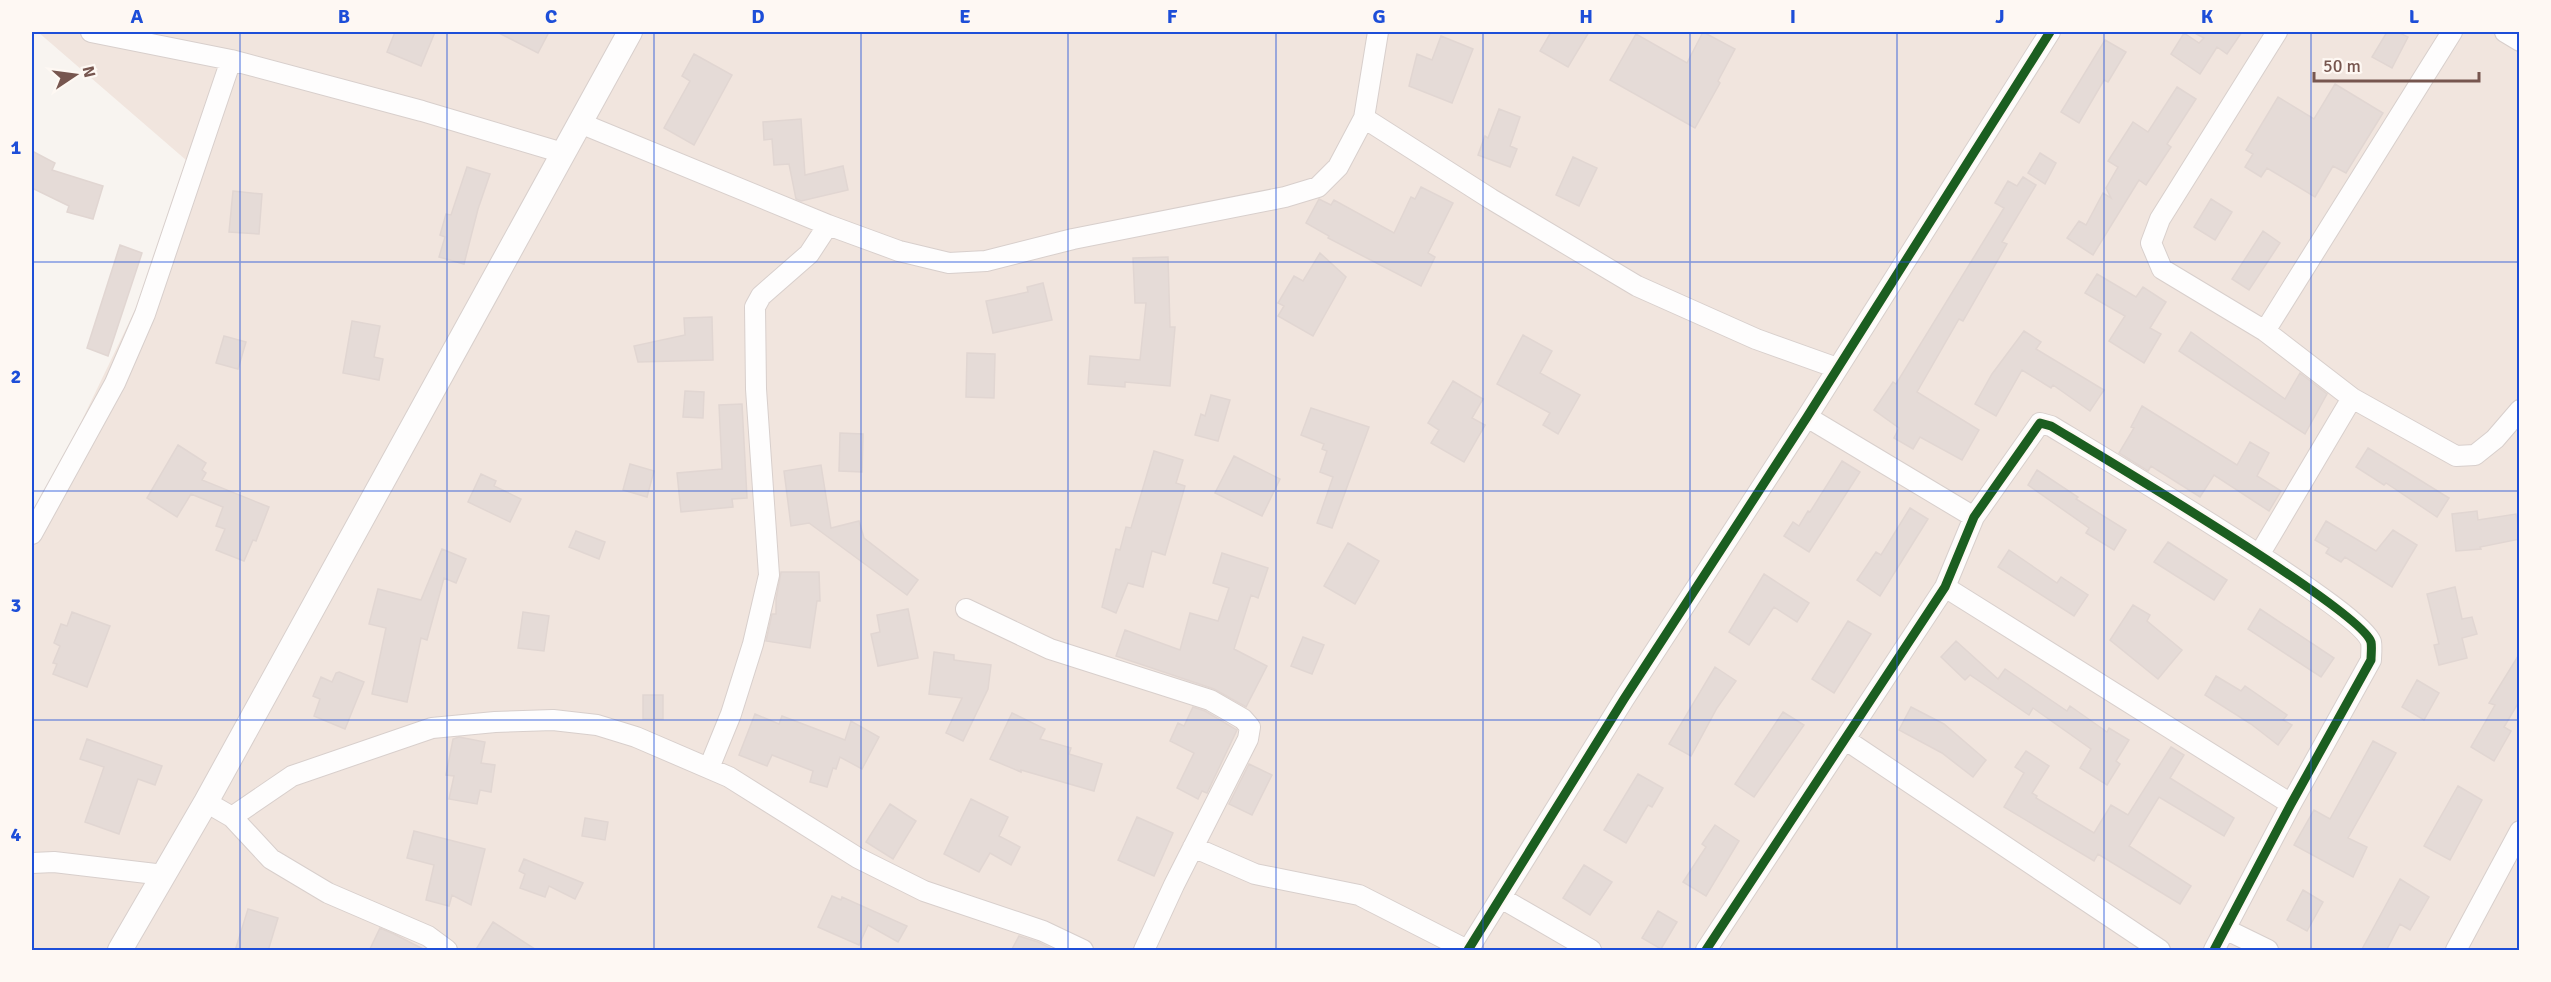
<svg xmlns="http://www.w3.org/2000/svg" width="2551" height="982" font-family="Signika,sans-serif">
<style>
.residential{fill:#f1e5de}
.building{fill:#e5dbd7;stroke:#e1d6d2;stroke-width:1.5}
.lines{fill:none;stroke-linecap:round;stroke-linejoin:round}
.minor-casing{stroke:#d8cfcc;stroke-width:22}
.tertiary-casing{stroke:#d8cfcc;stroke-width:26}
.minor{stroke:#fefdfd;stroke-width:20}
.tertiary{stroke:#fefdfd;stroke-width:24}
.cycleway-casing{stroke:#fef8f3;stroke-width:13}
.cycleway{stroke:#1b5e20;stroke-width:9}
.grid{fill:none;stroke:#1d4ed8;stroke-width:1.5;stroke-opacity:0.55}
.neatline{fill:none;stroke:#1d4ed8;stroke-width:2}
.grid-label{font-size:20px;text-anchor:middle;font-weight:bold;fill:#1d4ed8}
</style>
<rect width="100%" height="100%" fill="#f8f4f0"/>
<!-- residential -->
<path class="residential" d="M38,32H2519V950H32V524L201,173Z"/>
<!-- building -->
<path class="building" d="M395,32H435L421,66L387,52Z
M497,32H549L538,53Z
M1551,32H1589L1568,67L1540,51Z
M1703,32L1735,49L1718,81L1720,83L1695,128L1610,80L1636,34L1687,63Z
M2193,32H2242L2227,54L2217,47L2200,74L2171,54L2184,33L2199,43L2204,38Z
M2387,32H2398L2408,37L2392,68L2372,57Z
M1441,36L1473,49L1452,103L1409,86L1417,54L1432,60Z
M2105,40L2126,52L2108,82L2104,80L2079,123L2061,112Z
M694,54L732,75L694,145L664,128L690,81L682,76Z
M2335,84L2383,113L2346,173L2333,166L2315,197L2267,168L2261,177L2245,167L2253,154L2246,150L2278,97L2314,119Z
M2177,87L2196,99L2167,144L2171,147L2146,185L2139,180L2093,255L2067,238L2079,221L2086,225L2103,193L2111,198L2106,188L2118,167L2108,161L2133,122L2148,132Z
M1499,109L1520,117L1510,146L1517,149L1510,167L1478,155L1485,136L1488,138Z
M801,119L805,175L843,166L848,190L801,201L796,199L789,164L774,165L772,139L764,140L763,122Z
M32,151L55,163L52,170L103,186L93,219L67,212L69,206L32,188Z
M2040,153L2056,163L2045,184L2028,173Z
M1573,157L1597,168L1579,206L1556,195Z
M467,167L490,174L478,209L464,264L439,257L445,237L440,235L446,214L451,215Z
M2023,177L2036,185L2002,242L2007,244L1963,321L1959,319L1917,392L1979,430L1962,460L1920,437L1913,449L1894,438L1899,428L1874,410L1893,382L1896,384L2004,208L1995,203L2008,181L2017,186Z
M1421,187L1453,203L1428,253L1435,257L1421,286L1328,238L1329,236L1306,223L1319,199L1331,205L1334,200L1394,233L1411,197L1415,199Z
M233,191L262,194L259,234L229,232Z
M2211,199L2232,212L2215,240L2194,227Z
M2263,231L2280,243L2249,290L2232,279Z
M120,245L142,253L108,356L87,348Z
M1320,253L1346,277L1313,336L1278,316L1284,306L1278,303L1294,276L1303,281Z
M1168,257L1170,327H1175L1170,386L1125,382V387L1088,384L1090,356L1140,360L1146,303H1135L1133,258Z
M2097,274L2136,297L2143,287L2166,302L2150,328L2161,334L2144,363L2109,341L2125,316L2085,293Z
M1043,283L1052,320L993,333L986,301L1028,292L1027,287Z
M712,317L713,360L638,362L634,346L685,335L684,318Z
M352,321L380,326L374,357L383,359L379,380L343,373Z
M2024,331L2041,342L2036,349L2104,390L2090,411L2053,385L2051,388L2022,370L1996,416L1975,404L1992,374Z
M2191,332L2285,399L2300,373L2327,394L2305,434L2179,351Z
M1523,335L1552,351L1540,373L1580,395L1558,434L1543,425L1550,413L1497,384Z
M224,336L246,342L238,369L216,363Z
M967,353L995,354L994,398L966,397Z
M1453,381L1483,399L1472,418L1485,425L1464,462L1431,443L1439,430L1428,423Z
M685,391L704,392L703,418L683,417Z
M1211,395L1230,400L1218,441L1195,435L1201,414L1205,416Z
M742,404L747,498L732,499L733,507L681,512L677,473L722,469L719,405Z
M2142,406L2237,465L2250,442L2269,453L2257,476L2281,491L2269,511L2214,475L2200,497L2151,466L2148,471L2119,453L2134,428L2131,427Z
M1311,408L1369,427L1332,528L1317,523L1333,477L1320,472L1327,451L1322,449L1324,444L1301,435Z
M840,433L863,434L862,472L839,471Z
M178,445L206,463L202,470L206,473L202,480L269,507L256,541L253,540L244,561L216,550L225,529L216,526L223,507L191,494L177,517L147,498Z
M2368,448L2449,498L2437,517L2386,483L2384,485L2356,467Z
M1154,451L1183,460L1176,483L1185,486L1165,555L1152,551L1143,587L1128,583L1116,613L1102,607L1116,549L1120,550L1126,527L1131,528Z
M1234,456L1280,479L1262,516L1215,493Z
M1842,461L1860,472L1809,552L1784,536L1793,522L1799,526L1808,511L1810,512Z
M630,464L654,471L647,497L623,490Z
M821,465L831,528L859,521L864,538L918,580L907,595L809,523L791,526L784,471Z
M2037,470L2078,497L2076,499L2126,530L2114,550L2086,533L2089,528L2028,485Z
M481,474L496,481L494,486L521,499L510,522L468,502Z
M1910,508L1928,519L1880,596L1857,580L1876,552L1881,555Z
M2477,511L2478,520L2516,514L2520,539L2480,547L2481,549L2456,551L2452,514Z
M2326,521L2376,551L2393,530L2417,545L2392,587L2345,557L2341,562L2326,553L2329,548L2315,540Z
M576,531L605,542L599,559L569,547Z
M2168,542L2227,580L2214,600L2154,562Z
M1348,543L1379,561L1355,604L1324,586Z
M442,549L466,559L456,583L444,578L427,640L421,638L407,702L372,694L386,628L369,624L378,589L421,600Z
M2009,550L2057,583L2061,577L2088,595L2074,616L1998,567Z
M1222,553L1268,568L1258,598L1251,595L1234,649L1267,666L1246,707L1214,689L1116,656L1125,630L1180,650L1190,613L1218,621L1229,588L1213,583Z
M781,572H819L820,601H817L810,648L766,641L772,614H776V599Z
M1764,574L1809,603L1797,622L1774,607L1749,645L1729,632Z
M2455,587L2462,619L2472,617L2477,634L2462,638L2467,658L2439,665L2434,645L2439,644L2427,594Z
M2133,605L2150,615L2147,621L2182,650L2158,679L2110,640Z
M908,609L918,658L878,666L871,634L880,632L877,615Z
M2260,609L2334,658L2321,677L2248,629Z
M72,612L110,626L87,687L53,674L57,664L53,663L60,646L54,643L61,624L67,626Z
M523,612L549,616L544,651L518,648Z
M1848,621L1871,634L1834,693L1812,679Z
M1303,637L1324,645L1312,674L1291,666Z
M1956,641L1998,679L2005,669L2067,711L2070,706L2107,732L2109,728L2129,740L2116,761L2120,764L2107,785L2080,768L2091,749L2033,708L2029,715L1970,675L1965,680L1941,657Z
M934,652L954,655V660L991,665L988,689L963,741L946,733L962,698L929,694Z
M2520,653V700L2504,727L2511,731L2494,761L2471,747L2495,705L2489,703Z
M1715,667L1736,681L1717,708L1691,756L1669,744Z
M339,672L364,682L345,729L314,716L320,699L313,696L321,677L332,682L336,673Z
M2216,676L2241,691L2245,686L2287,715L2283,720L2292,725L2278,745L2251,724L2205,695Z
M2417,680L2439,693L2424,720L2402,707Z
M643,695H663V719H643Z
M1193,707L1205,711L1237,730L1207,793L1202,791L1198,799L1177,788L1194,753L1170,741L1178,723L1184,726Z
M1911,707L1944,724L1986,760L1973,777L1942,753L1899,730Z
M1783,712L1804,725L1754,797L1735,784Z
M1012,713L1045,729L1040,739L1071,748L1069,754L1102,764L1094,791L1021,770V772L990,759Z
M755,714L779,724L782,716L845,740L851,721L879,737L862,769L840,757L836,769L833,768L827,787L810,782L813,771L772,755L767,766L739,755Z
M459,737L485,742L481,763L495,765L491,792L480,790L477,804L449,799L454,776L446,775L453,739Z
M87,739L162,766L155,785L138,779L119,834L85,822L104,767L80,759Z
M2373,741L2396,753L2348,838L2367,847L2353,877L2294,845L2314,810L2330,819Z
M2171,747L2184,755L2170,778L2234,818L2224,836L2159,797L2129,846L2191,886L2180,904L2098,854L2094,861L2004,807L2024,773L2015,767L2026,751L2049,766L2032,793L2037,796L2036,798L2094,833L2111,805L2128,815Z
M1249,764L1272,775L1252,815L1229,804Z
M1638,774L1663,788L1652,807L1648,805L1626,843L1604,830Z
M2458,786L2482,800L2450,860L2424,846Z
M971,799L1008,817L999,836L1020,847L1011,865L990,853L979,872L944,854Z
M890,804L916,821L893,859L866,842Z
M1137,817L1173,833L1154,876L1118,860Z
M585,818L608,822L605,840L582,836Z
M1715,825L1739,841L1706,896L1683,882L1706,847L1702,844Z
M414,831L485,849L471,905L452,895L449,906L426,900L434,865L407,858Z
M524,859L583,883L575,899L549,886L545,897L520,888L525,874L519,871Z
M1584,865L1612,882L1590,915L1563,898Z
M2400,879L2429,897L2410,930L2400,924L2386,951H2361Z
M2303,890L2323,902L2307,931L2287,920Z
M832,896L841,900L842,897L907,926L898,942L868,925L859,945L818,927Z
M248,909L278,918L268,951H235Z
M1658,911L1677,922L1661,949L1642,938Z
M493,922L538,951H475Z
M380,928L394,934L427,951H369Z
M1019,936L1038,942L1056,951H1011Z"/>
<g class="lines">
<defs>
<path id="minor" d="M91,32L231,60L422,111L563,153
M2277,32L2160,219L2151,243L2162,269L2265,331L2352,398L2456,456L2475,455L2495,439L2520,410
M2505,32L2520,41
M1364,118L1491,199L1637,286L1756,339L1837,368
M580,123L828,225L899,251L949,263L986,261L1073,239L1285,197L1318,187L1338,167L1364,118L1378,32
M2265,331L2452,32
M1807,417L1974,517
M32,534L115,383L145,314L231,60
M2259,555L2352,398
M1945,587L2291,804
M966,609L1050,649L1210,700L1243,719L1250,727L1248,739L1174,885L1144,950
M1846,740L2160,950
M709,768L731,714L753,644L769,575L756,389L755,307L761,296L809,254L828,225
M206,802L232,817L271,859L328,893L428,936L447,950
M232,817L292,776L432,728L495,722L553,720L597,725L636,737L729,777L858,858L924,891L1043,931L1083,950
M1193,847L1255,874L1359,895L1467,950
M32,863L54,862L164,875
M1501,898L1591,950
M2225,929L2268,950
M1468,950L1624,699L1807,417L2050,32
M1706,950L1945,587L1974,517L2040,423L2051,426C2097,454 2361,610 2371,642C2372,647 2371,655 2371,660L2291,804L2214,950
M2456,950L2520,831"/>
<path id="tertiary" d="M120,950L206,802L630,32"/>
</defs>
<!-- minor casing -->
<use href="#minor" class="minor-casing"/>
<!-- tertiary casing -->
<use href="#tertiary" class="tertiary-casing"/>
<!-- minor -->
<use href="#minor" class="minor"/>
<!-- tertiary -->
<use href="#tertiary" class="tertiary"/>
<defs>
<path id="cycleway" d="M1468,950L1624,699L1807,417L2050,32
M1706,950L1945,587L1974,517L2040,423L2051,426C2097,454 2361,610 2371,642C2372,647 2371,655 2371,660L2291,804L2214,950"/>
</defs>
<!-- cycleway casing -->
<use href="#cycleway" class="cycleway-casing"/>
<!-- cycleway -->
<use href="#cycleway" class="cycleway"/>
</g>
<!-- grid -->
<path class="grid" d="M240,32V950M447,32V950M654,32V950M861,32V950M1068,32V950M1276,32V950M1483,32V950M1690,32V950M1897,32V950M2104,32V950M2311,32V950M32,262H2520M32,491H2520M32,720H2520"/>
<!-- border -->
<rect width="2551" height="982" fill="none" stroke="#fef8f3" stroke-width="66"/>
<!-- north arrow -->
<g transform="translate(75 75) rotate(77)" stroke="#fef8f3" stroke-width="4.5" paint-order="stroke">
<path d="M0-4.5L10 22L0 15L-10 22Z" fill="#77564f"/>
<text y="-9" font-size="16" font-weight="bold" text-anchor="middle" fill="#77564f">N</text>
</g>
<!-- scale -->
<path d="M2314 72v9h165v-9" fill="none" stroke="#77564f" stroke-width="3"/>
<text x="2323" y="72" font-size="18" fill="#77564f" stroke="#fef8f3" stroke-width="4.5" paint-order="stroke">50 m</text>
<rect x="33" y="33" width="2485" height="916" class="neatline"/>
<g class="grid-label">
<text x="137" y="23">A</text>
<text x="344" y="23">B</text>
<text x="551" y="23">C</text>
<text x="758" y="23">D</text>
<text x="965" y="23">E</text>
<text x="1172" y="23">F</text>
<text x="1379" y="23">G</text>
<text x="1586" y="23">H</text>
<text x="1793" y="23">I</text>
<text x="2000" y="23">J</text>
<text x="2207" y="23">K</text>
<text x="2414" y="23">L</text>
<text x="16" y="154">1</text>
<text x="16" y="383">2</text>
<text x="16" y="612">3</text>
<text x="16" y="841">4</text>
</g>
</svg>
